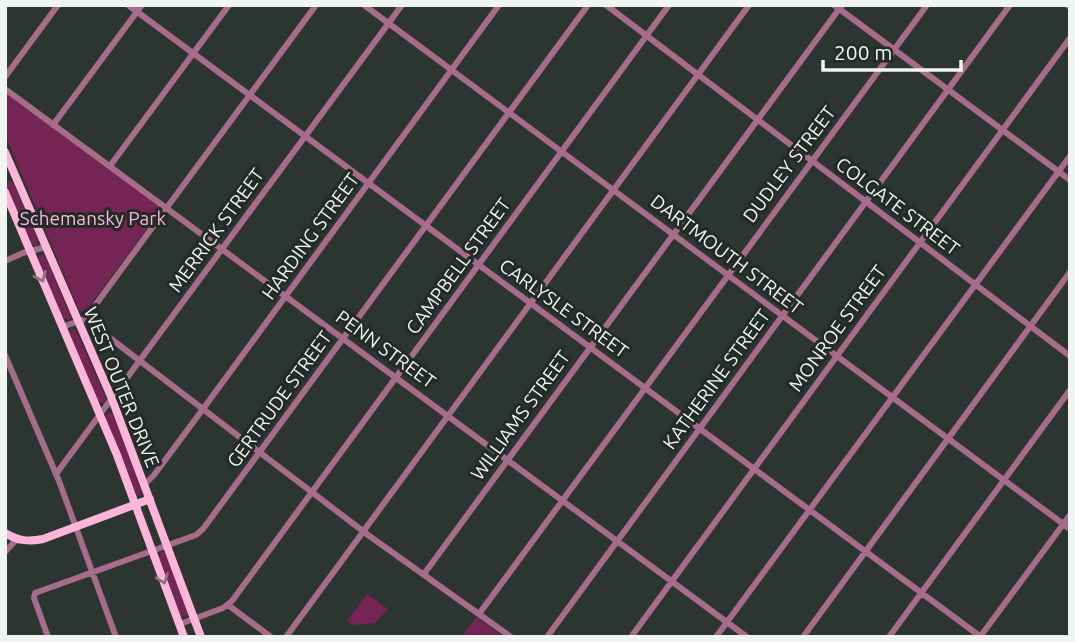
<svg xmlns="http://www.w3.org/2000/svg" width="1075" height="642" font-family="Ubuntu,sans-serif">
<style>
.green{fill:#742553}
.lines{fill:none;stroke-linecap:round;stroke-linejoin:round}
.minor{stroke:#a66c89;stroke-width:6}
.major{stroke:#feb5d9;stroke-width:8}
.oneway{stroke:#917080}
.labels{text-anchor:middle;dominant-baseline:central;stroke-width:6;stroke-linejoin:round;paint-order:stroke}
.street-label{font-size:19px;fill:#f0f5f2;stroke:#242b27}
.park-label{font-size:19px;fill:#fdb4d8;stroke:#242b27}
</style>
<rect width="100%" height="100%" fill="#2d3530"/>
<!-- green -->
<path class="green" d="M5,93L162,208L84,313L79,310L5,135Z
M9,180L13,182L38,240L37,246L32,244L6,184Z
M42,254L45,256L71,317L69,320L63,318L38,258Z
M72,328L76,330L106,399L104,404L98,401L70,333Z
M108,412L113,414L137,476L142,495L137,496L106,418Z
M162,551L166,553L188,614L186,617L180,616L159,557Z
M367,594L388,609L375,623L352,625L347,621Z
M476,617L503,637H462Z"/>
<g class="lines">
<!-- minor -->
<path class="minor" d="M128,5L981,637
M364,5L1070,529
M606,5L1070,356
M834,5L1070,180
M1067,5L1070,7
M5,77L58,5
M5,89L747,637
M53,125L142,5
M110,166L229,5
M5,261L23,253L46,247
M85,319L368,535L511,637
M62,327L85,319L316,5
M5,355L59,481L116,637
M56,474L402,5
M145,484L154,475L203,409L499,5
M5,552L16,540
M424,574L842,5
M228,605L271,637
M479,614L927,5
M180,624L223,608L232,601L669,5
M48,637L34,598L35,593L196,535L203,529L588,5
M286,637L749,5
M547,637L1010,5
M631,637L1070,38
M716,637L1070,156
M803,637L1070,272
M889,637L1070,390
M980,637L1070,515"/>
<!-- major -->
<path class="major" d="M5,152L112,399L201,637
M5,192L117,455L184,637
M5,533C18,541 29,542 43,539L150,499"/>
</g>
<!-- one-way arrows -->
<defs><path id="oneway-chevron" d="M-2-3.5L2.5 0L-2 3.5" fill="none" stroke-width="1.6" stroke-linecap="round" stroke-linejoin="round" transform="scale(1.75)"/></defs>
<g class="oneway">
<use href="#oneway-chevron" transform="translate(41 277) rotate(67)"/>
<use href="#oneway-chevron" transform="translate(163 579) rotate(70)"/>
</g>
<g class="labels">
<!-- street labels -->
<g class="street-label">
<text transform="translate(789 164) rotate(-53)">DUDLEY STREET</text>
<text transform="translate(898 206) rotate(37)">COLGATE STREET</text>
<text transform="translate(216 230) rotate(-54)">MERRICK STREET</text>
<text transform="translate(310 236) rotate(-54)">HARDING STREET</text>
<text transform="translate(727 254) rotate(37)">DARTMOUTH STREET</text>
<text transform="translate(458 266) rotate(-54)">CAMPBELL STREET</text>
<text transform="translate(564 308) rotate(36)">CARLYSLE STREET</text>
<text transform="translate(837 328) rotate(-54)">MONROE STREET</text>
<text transform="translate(386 349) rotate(36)">PENN STREET</text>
<text transform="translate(716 379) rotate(-54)">KATHERINE STREET</text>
<text transform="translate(122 387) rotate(68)">WEST OUTER DRIVE</text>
<text transform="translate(279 399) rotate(-54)">GERTRUDE STREET</text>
<text transform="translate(520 415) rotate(-54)">WILLIAMS STREET</text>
</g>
<!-- park labels -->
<g class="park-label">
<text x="93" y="218">Schemansky Park</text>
</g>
</g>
<!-- border -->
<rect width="1075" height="642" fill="none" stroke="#f0f5f2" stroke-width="14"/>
<!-- scale -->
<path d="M823 60v10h138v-10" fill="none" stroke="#f0f5f2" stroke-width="3.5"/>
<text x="834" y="60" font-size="21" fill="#f0f5f2" stroke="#242b27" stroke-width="5" paint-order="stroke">200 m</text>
</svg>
